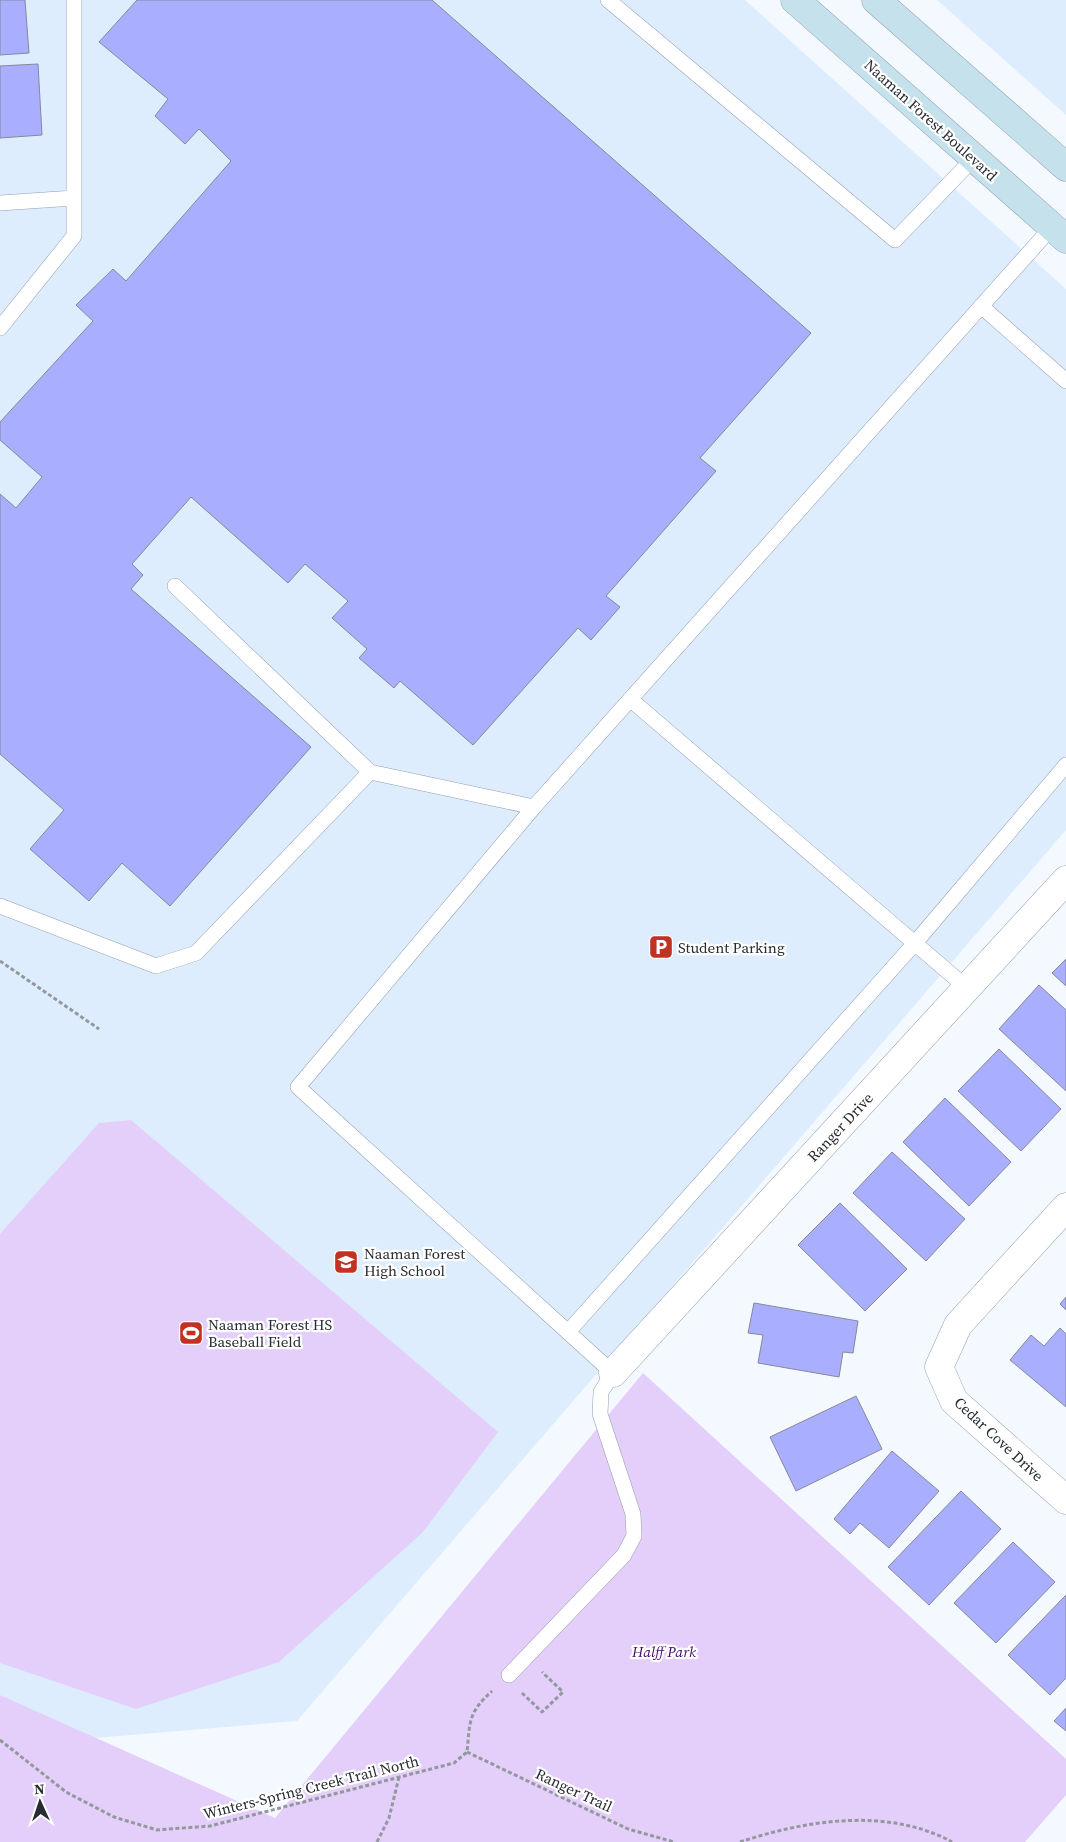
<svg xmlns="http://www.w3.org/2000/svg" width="1066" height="1842" font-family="'Source Serif 4',serif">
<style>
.built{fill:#deedfe}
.green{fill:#e4cefa}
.building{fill:#a9affe;stroke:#868899}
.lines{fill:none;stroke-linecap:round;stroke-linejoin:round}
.service-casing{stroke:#939fae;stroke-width:16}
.minor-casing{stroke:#939fae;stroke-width:29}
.secondary-casing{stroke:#939fae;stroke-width:29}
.path{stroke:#93989e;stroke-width:3;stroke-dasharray:4 2.5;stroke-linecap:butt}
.service{stroke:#fff;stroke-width:15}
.minor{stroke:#fff;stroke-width:28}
.secondary{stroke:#c5e2ec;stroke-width:28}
.labels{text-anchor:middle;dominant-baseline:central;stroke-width:4.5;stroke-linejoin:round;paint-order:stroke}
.street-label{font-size:15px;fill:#272c32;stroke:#fff}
.poi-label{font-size:15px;fill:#272c32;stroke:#fff;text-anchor:start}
.park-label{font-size:15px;font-style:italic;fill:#420a64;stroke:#fff}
</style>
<rect width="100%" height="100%" fill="#f3f9ff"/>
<!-- built -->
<path class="built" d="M0,0H745L1066,289V830L297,1721L95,1738L0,1695Z
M937,0H1066V115Z"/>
<!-- green -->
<path class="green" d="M131,1120L498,1432L423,1532L279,1662L136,1709L0,1663V1234L99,1123Z
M643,1373L1066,1759V1795L1025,1842H0V1695L275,1818Z"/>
<!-- building -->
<path class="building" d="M0,0H25L29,53L0,55Z
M137,0H432L811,333L700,458L716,471L606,596L620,607L591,640L578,628L473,745L400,681L394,688L359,658L367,649L332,618L348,601L305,564L288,583L191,497L132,564L143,575L131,589L311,747L170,906L122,863L89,901L30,849L64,810L0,754V494L16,508L42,477L0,440V422L93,321L76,305L113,269L126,281L231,161L199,129L185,144L155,116L168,99L99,42Z
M38,64L42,135L0,138V66Z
M1066,959V986L1052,973Z
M1039,985L1066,1010V1091L999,1029Z
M999,1049L1061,1109L1021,1151L958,1091Z
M945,1098L1011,1162L969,1206L903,1142Z
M892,1152L965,1219L926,1261L853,1193Z
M840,1203L907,1269L865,1311L798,1245Z
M1066,1297V1310L1060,1304Z
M754,1303L858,1321L853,1353L843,1352L839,1377L758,1363L763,1335L748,1333Z
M1060,1328L1066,1334V1407L1010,1360L1031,1335L1044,1346Z
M856,1396L882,1449L796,1491L770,1437Z
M892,1451L939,1491L889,1548L860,1523L850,1534L834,1519Z
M961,1491L1001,1529L929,1605L888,1567Z
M1013,1542L1055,1582L996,1643L954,1603Z
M1066,1595V1678L1050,1695L1008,1655Z
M1066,1708V1731L1054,1721Z"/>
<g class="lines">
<defs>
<path id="service" d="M608,0L895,240L974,158
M0,203L74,198
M981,306L1066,381
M0,328L74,236V0
M175,586L370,772
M630,699L967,988
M0,906L156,966L196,953L370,772L534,807
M568,1332L915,943L1066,765
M509,1675L624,1555L634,1536L633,1514L600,1414L601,1392L613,1373L298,1087L534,807L1052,227"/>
<path id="minor" d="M1066,1207L958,1325L939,1367L954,1401L1066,1500
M613,1373L1066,880"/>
<path id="secondary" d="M795,0L1066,239
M876,0L1066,167"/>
</defs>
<!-- service casing -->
<use href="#service" class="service-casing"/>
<!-- minor casing -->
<use href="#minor" class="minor-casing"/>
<!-- secondary casing -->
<use href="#secondary" class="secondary-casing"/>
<!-- path -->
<path class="path" d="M0,961L99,1029
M522,1693L542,1712L563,1692L542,1672
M0,1740L66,1792L114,1817L157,1830L210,1826L454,1763L467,1752C470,1721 468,1713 492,1691
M467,1752L628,1829L674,1842
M377,1842L389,1818L399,1777
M740,1842C806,1820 888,1807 952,1842"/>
<!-- service -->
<use href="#service" class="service"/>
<!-- minor -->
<use href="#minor" class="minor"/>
<!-- secondary -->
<use href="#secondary" class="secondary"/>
</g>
<!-- icons -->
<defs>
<symbol id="parking-square" viewBox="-11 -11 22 22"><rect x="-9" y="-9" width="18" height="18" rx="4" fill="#c03322" stroke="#fff"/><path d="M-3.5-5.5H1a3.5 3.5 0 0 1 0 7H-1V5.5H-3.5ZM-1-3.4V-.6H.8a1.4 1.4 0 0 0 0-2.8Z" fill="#fff"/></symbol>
<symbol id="school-square" viewBox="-11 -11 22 22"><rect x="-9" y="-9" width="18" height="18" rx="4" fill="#c03322" stroke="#fff"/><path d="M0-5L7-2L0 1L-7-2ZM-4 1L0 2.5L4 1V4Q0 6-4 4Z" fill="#fff"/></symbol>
<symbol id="stadium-square" viewBox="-11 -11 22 22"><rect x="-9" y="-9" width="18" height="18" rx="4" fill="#c03322" stroke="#fff"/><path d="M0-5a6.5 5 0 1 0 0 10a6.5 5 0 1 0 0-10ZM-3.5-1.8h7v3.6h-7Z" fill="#fff"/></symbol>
</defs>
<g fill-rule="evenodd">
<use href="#parking-square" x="647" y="933" width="28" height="28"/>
<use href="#school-square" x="332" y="1248" width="28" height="28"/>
<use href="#stadium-square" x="177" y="1319" width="28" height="28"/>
</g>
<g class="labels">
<!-- street labels -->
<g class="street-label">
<text transform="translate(931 120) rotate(42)">Naaman Forest Boulevard</text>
<text transform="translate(840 1127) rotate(-47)">Ranger Drive</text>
<text transform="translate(999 1439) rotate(43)">Cedar Cove Drive</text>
<text transform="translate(311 1787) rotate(-14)">Winters-Spring Creek Trail North</text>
<text transform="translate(574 1790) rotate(25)">Ranger Trail</text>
</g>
<!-- poi labels -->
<g class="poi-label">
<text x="678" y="947">Student Parking</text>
<text x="364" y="1253">Naaman Forest<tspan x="364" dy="17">High School</tspan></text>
<text x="208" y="1324">Naaman Forest HS<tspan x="208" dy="17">Baseball Field</tspan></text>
</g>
<!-- park labels -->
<g class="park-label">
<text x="664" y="1651">Halff Park</text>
</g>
</g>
<!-- north arrow -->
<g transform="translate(40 1802) rotate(357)" stroke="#ffffff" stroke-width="4" paint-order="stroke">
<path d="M0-4L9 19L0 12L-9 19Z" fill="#272c32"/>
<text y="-8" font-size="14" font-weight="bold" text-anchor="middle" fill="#272c32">N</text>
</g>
</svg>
